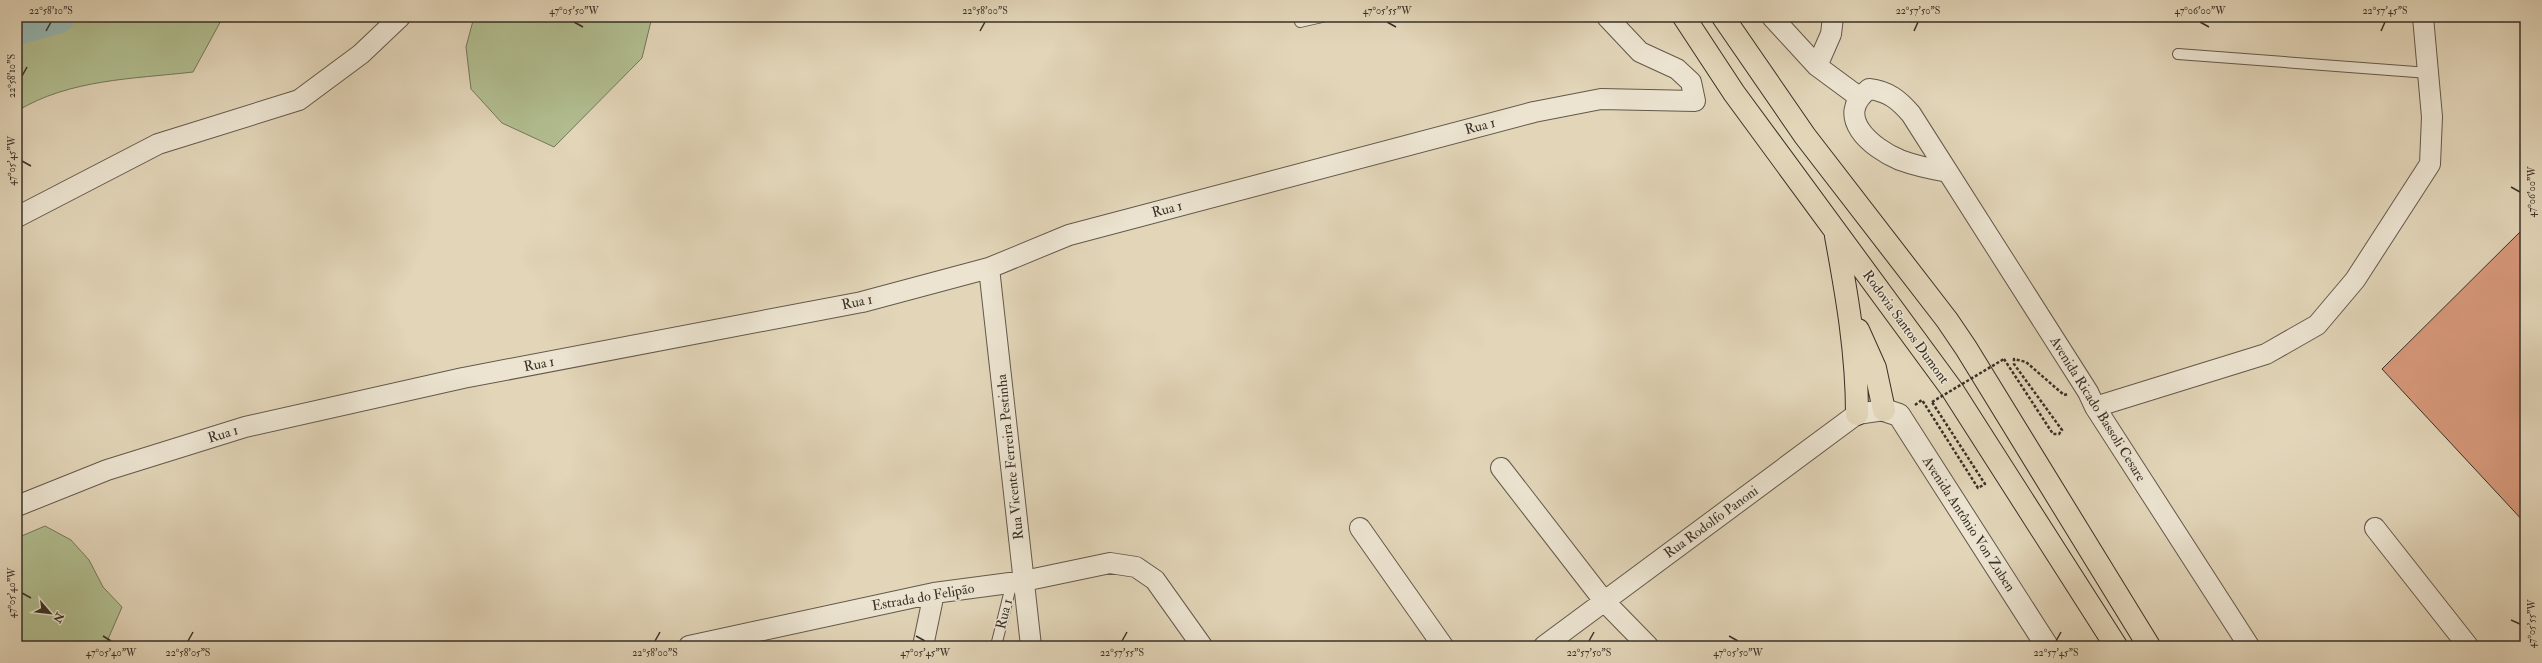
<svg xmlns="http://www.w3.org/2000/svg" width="2542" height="663" font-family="'IM FELL Double Pica',serif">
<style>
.green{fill:#b1be90;stroke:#75775c}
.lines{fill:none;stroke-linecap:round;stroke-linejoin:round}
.river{stroke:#96b8b5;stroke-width:32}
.building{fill:#d6987a;stroke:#393027}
.service-casing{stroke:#63594b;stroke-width:12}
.minor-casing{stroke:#63594b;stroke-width:22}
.tertiary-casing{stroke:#63594b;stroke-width:24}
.motorway-casing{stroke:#393027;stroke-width:24}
.path{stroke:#393027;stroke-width:2.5;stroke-dasharray:3 2;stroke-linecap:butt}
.service{stroke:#ece4d1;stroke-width:10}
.minor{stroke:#ece4d1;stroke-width:20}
.tertiary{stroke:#ece4d1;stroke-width:22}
.motorway{stroke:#e2d5b8;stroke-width:22}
.path-bridge{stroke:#393027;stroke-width:2.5;stroke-dasharray:3 2;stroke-linecap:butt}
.ticks{fill:none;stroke:#393027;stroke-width:1.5}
.labels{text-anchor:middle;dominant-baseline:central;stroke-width:3;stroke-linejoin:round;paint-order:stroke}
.street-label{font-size:14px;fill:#393027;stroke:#ece4d1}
.neatline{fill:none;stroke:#393027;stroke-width:1.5}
.ticks-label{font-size:10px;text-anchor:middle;fill:#393027}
</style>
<rect width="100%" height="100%" fill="#e2d5b8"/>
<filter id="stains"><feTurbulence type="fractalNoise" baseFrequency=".005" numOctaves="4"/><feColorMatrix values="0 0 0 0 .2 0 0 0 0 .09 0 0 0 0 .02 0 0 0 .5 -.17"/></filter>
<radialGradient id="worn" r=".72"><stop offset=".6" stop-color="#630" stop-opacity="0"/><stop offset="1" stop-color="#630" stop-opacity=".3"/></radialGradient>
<!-- green -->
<path class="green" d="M17,17H223L193,72C133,79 70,79 17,111Z
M474,17H652L642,58L554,147L502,123L471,89L466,47Z
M45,526L71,540L89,560L103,587L122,607L105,646H17V538Z"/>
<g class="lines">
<!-- river -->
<path class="river" d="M17,29L59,17"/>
</g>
<!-- building -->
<path class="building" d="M2525,227V523L2382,369Z"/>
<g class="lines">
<defs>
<path id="service" d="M1300,22L1322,17
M2178,54L2429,73
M996,646L1012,582"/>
<path id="minor" d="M1772,17L1817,66L1859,97
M1817,66L1831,34L1833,17
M1948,172C1931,169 1916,166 1900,160C1871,148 1833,116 1869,89C1888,91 1899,100 1911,114L2088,392L2095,407L2249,646
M17,217L158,144L299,100L361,54L400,17
M989,268L1031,646
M2095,407L2266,354L2317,325L2355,280L2430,164L2432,117L2423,17
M1501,468L1604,601L1648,646
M17,506L107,470L245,427L463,378L862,302L989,268L1069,235L1534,112L1601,99L1695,101L1691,82L1677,69L1640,52L1607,17
M1360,528L1443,646
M2375,528L2468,646
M689,646L934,593L1024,581L1110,563L1136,567L1155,580L1202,646
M923,646L934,593
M1544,646L1857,414L1884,410"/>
<path id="tertiary" d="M1884,410L1899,415L2047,646"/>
<path id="motorway" d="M1684,17L1734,93L1953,391L2116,646
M1723,17L1805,136L1947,320L1966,348L2149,646
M1836,236C1847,296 1857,353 1857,414
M1858,330L1875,368L1884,410"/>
</defs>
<!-- service casing -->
<use href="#service" class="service-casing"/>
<!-- minor casing -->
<use href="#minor" class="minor-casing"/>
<!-- tertiary casing -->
<use href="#tertiary" class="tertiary-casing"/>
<!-- motorway casing -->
<use href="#motorway" class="motorway-casing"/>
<!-- path -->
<path class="path" d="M2004,359L2053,434H2059L2062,430L2014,364V359L2026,362L2064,395L2068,394
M1915,405L1922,400L1978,488L1985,484L1932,402"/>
<!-- service -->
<use href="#service" class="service"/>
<!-- minor -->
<use href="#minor" class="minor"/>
<!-- tertiary -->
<use href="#tertiary" class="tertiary"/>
<!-- motorway -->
<use href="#motorway" class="motorway"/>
<!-- path-bridge -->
<path class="path-bridge" d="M1932,402L2004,359"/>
</g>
<!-- ticks -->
<path class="ticks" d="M574,22L583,27M1387,22L1396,27M2200,22L2209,27M46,31L51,22M980,31L985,22M1914,31L1918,22M2381,31L2385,22M22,76L27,67M22,161L31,166M2511,187L2520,192M22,593L31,598M2511,620L2520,624M103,636L111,641M916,636L925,641M1729,636L1738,641M188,641L193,632M655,641L660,632M1122,641L1127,632M1589,641L1594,632M2056,641L2061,632"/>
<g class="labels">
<!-- street labels -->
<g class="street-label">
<text transform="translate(1480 126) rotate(-15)">Rua 1</text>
<text transform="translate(1167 209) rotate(-15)">Rua 1</text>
<text transform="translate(857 302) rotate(-12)">Rua 1</text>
<text transform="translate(1906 327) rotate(54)">Rodovia Santos Dumont</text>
<text transform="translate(539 364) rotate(-11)">Rua 1</text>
<text transform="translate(2098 409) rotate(58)">Avenida Ricado Bassoli Cesare</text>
<text transform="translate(223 434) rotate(-17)">Rua 1</text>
<text transform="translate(1010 457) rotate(-96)">Rua Vicente Ferreira Pestinha</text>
<text transform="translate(1711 522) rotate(-36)">Rua Rodolfo Panoni</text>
<text transform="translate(1969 524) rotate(57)">Avenida Antônio Von Zuben</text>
<text transform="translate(923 597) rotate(-10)">Estrada do Felipão</text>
<text transform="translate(1004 614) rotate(-76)">Rua 1</text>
</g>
</g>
<!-- margin -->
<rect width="2542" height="663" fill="none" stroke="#e2d5b8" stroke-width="44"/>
<!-- north arrow -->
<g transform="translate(50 613) rotate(118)" stroke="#ece4d1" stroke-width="3" paint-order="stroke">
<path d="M0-3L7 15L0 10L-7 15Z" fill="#393027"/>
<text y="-6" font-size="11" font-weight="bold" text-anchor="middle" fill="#393027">N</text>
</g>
<rect x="22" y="22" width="2498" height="619" class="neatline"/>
<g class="ticks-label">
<text x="51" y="14">22°58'10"S</text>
<text x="574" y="14">47°05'50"W</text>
<text x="985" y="14">22°58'00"S</text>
<text x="1387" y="14">47°05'55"W</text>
<text x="1918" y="14">22°57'50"S</text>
<text x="2200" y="14">47°06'00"W</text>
<text x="2385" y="14">22°57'45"S</text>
<text transform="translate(11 76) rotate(-90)" y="4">22°58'10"S</text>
<text transform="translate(11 161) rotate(-90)" y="4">47°05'45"W</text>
<text transform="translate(2531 192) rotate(-90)" y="4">47°06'00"W</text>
<text transform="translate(11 593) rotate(-90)" y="4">47°05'40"W</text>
<text transform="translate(2531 624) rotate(-90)" y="4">47°05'55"W</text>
<text x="111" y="656">47°05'40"W</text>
<text x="188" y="656">22°58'05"S</text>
<text x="655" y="656">22°58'00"S</text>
<text x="925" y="656">47°05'45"W</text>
<text x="1122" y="656">22°57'55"S</text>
<text x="1589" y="656">22°57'50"S</text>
<text x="1738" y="656">47°05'50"W</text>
<text x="2056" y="656">22°57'45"S</text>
</g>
<rect width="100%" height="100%" filter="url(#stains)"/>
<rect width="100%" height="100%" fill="url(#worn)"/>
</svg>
